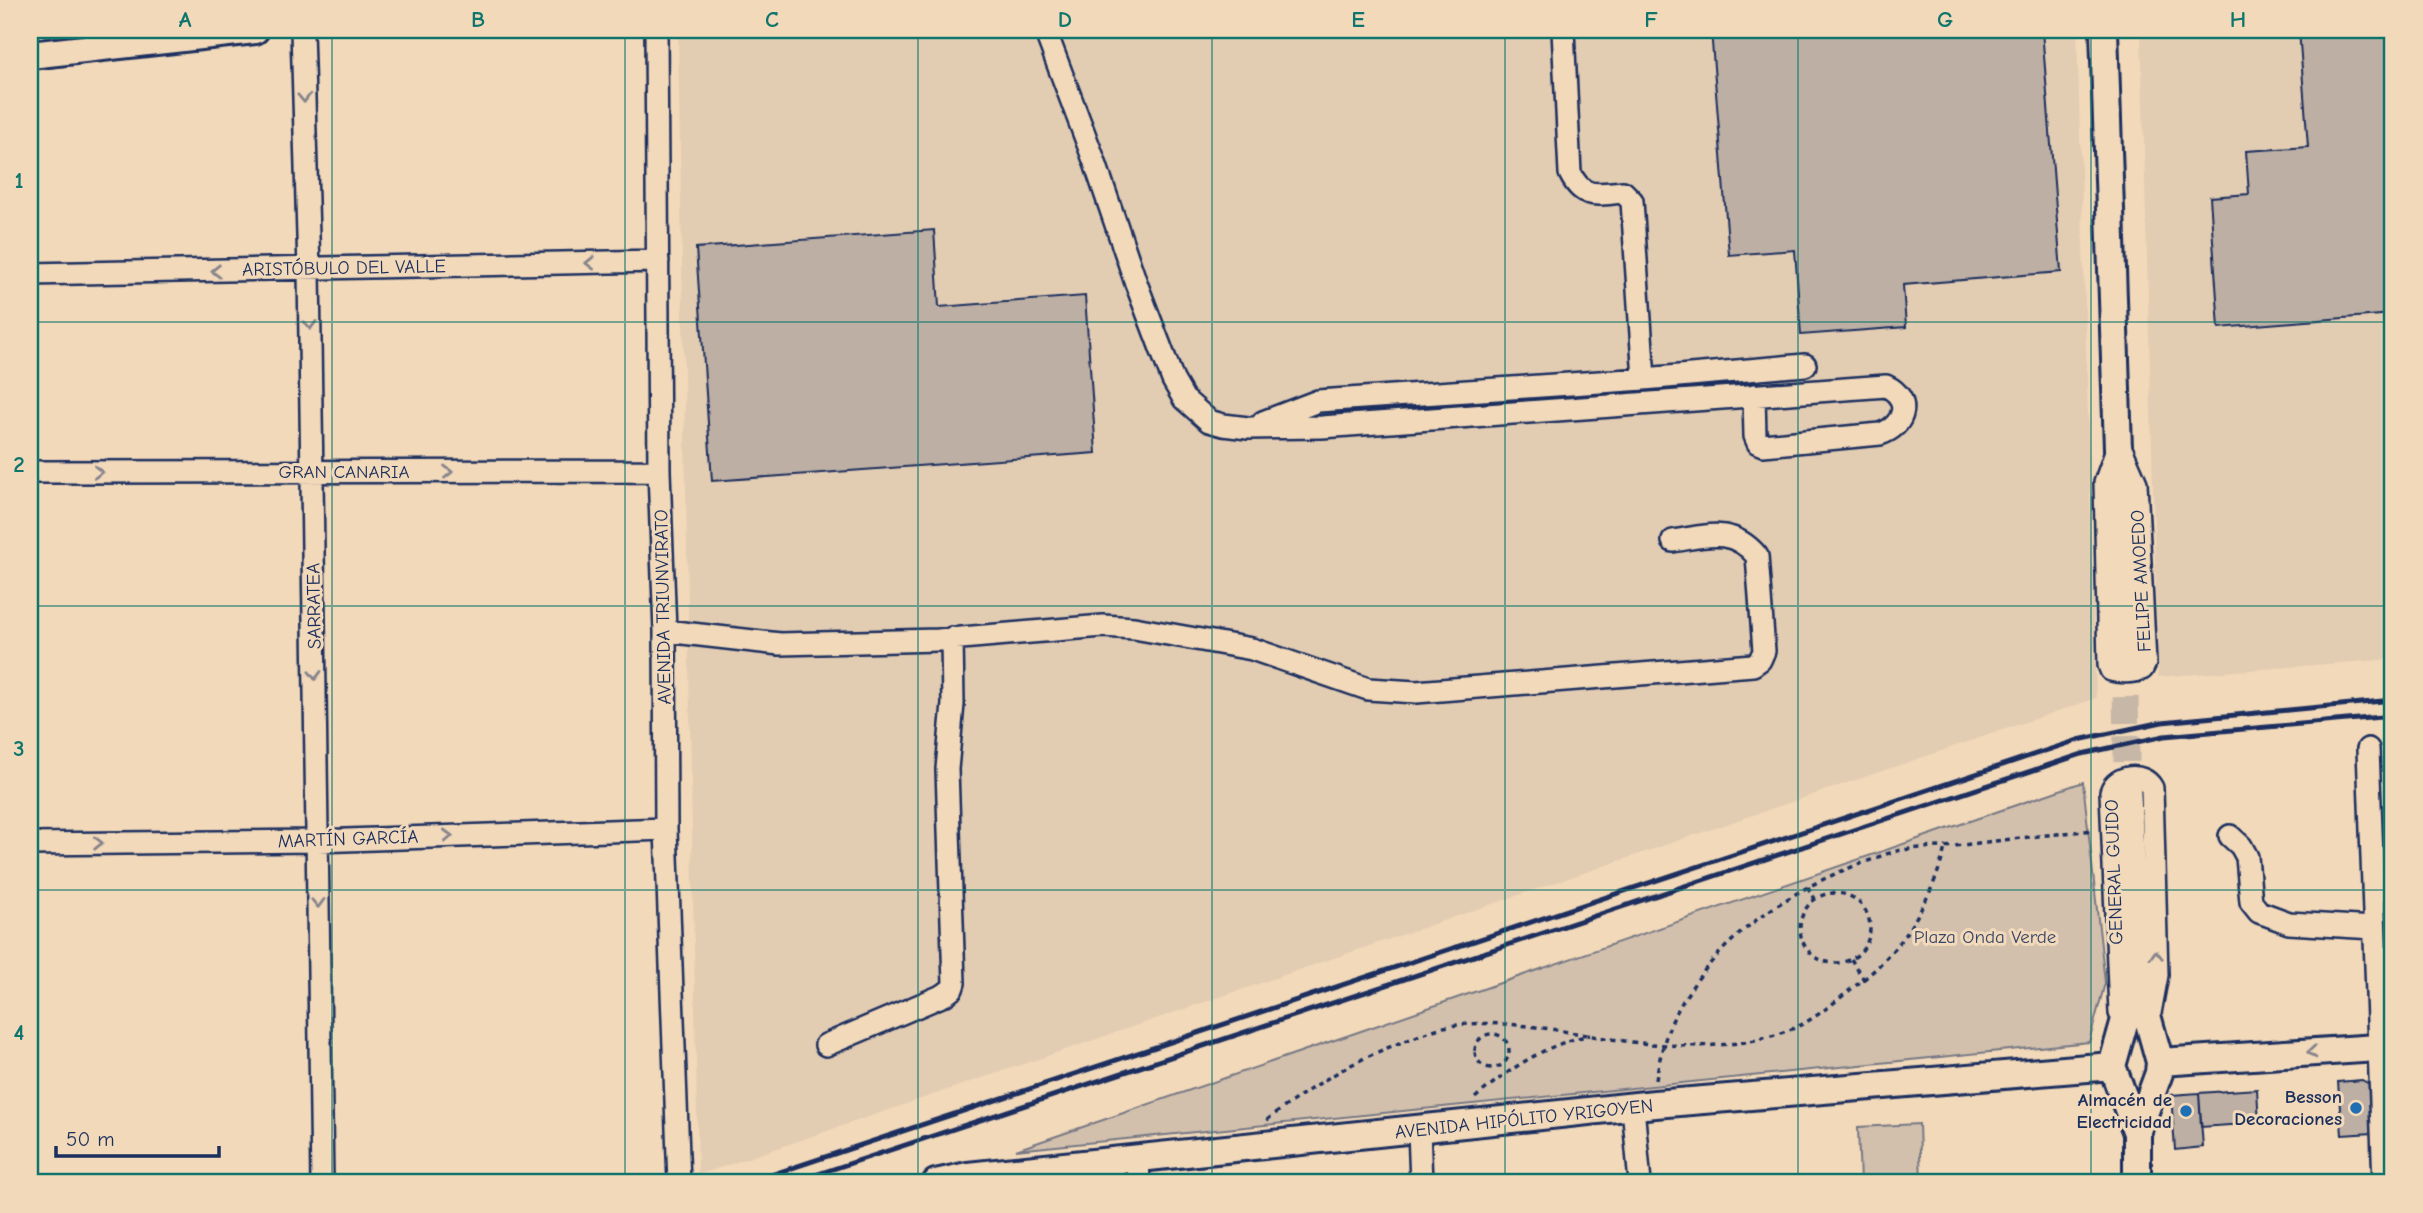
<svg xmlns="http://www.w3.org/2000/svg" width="2423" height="1213" font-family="'Comic Neue',sans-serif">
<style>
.built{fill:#e2ccb2}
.green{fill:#d2c0ac;stroke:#767885;stroke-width:2}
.building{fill:#bdafa3;stroke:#1b2f5e;stroke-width:2}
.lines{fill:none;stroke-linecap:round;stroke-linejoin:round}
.major-tunnel{stroke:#c7b7a7;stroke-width:26;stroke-dasharray:26 13;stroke-linecap:butt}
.minor-casing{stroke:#1b2f5e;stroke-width:26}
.major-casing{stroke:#1b2f5e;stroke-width:32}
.path{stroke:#1b2f5e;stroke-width:3.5;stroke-dasharray:5 5;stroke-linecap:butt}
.minor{stroke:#f2d9b9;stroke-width:21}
.major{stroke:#f2d9b9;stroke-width:26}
.rail{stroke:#1b2f5e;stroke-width:5}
.oneway{stroke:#86848c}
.grid{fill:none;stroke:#0f766e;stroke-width:2;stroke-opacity:0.55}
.poi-dot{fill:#1f6fb2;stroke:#f2d9b9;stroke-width:2.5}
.labels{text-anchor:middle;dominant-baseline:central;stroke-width:6;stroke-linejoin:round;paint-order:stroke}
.street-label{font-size:19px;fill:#1b2f5e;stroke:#f2d9b9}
.park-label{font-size:19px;fill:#36456a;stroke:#f2d9b9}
.poi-label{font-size:19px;font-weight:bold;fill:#1b2f5e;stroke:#f2d9b9;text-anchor:end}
.neatline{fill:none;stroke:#0f766e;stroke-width:2.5}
.grid-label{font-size:23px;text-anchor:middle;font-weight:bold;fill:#0f766e}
</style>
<rect width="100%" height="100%" fill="#f2d9b9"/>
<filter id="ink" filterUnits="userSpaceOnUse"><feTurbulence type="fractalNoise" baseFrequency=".0143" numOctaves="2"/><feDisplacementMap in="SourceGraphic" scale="14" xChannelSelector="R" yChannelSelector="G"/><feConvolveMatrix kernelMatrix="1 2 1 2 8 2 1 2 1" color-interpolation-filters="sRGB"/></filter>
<g filter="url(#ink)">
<!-- built -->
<path class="built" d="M678,30H2077L2096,698L698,1175Z
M2141,30H2393V659L2158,677Z"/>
<!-- green -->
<path class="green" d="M2083,782L2105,983L2089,1042L1016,1150Z
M1919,1124L1921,1183H1860L1858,1127Z"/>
<!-- building -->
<path class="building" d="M1711,30H2042L2061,272L1903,285L1906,327L1801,335L1795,250L1729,255Z
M2299,30H2393V314L2219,328L2210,197L2249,194L2246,151L2308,147Z
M934,230L939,307L1085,296L1096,453L712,481L696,248Z
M2362,1080L2369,1084L2373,1133L2342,1135L2338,1082Z
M2257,1089L2259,1123L2201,1127L2199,1093Z
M2199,1093L2203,1147L2175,1150L2171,1095Z"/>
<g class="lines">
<!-- major-tunnel -->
<path class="major-tunnel" d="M2125,658L2127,786"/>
<defs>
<path id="minor" d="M302,30L309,270L322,1183
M656,30L659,471L665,631L666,829L679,1183
M1045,30L1094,160L1136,283L1173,380L1184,399L1209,421L1223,425L1248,428L1322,427L1886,386C1912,398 1906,426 1880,434L1763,445L1758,443L1755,436L1754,395
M1563,30L1570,173C1583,200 1597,194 1623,192L1632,201L1644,379
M30,274L658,261
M1263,422L1318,401L1644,379L1805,365
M2119,444L2136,483L2145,663L2142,669C2134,672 2120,673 2111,670L2109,665L2105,483Z
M30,472L659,471
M665,631L780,644L938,640L1103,626L1134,628L1252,649L1368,689L1416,692L1753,665L1760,660L1764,651L1757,556C1732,526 1706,536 1673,541
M2368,749L2384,1183
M2230,836L2241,846L2247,857L2251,902L2259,912L2289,923L2374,928
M30,844L317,841L666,829
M2120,1013L2111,792C2116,775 2144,772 2152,788L2157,975L2150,1013
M826,1045L944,995L952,989L954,983L947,769L953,704L952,638
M1633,1107L1640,1183
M1419,1130L1421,1183
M1138,1159L1139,1183"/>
<path id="major" d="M2104,30L2125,658
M30,55L255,30
M2127,786L2136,958L2146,1012L2160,1062L2159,1073L2137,1133V1183
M2133,974L2126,1016L2112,1066L2137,1133
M2160,1062L2393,1047
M936,1183L968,1176L1655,1104L2112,1066"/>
</defs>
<!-- minor casing -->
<use href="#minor" class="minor-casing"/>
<!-- major casing -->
<use href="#major" class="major-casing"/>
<!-- path -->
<path class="path" d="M1808,887L1815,899
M1800 928a35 35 0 1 1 70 0a35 35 0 1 1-70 0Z
M1851,959L1864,980
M1475 1051a17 17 0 1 1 34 0a17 17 0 1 1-34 0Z
M1656,1080C1659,1060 1664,1038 1673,1019C1710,945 1780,894 1857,865C1870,861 1883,854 1897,851C1916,847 1935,848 1955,846C2001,840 2047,835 2093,830
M1475,1098C1511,1068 1544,1045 1590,1035
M1267,1120C1312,1086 1354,1059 1408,1040C1421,1035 1435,1028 1449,1026C1511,1017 1570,1034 1632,1042C1683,1048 1741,1049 1789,1030C1814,1021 1838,999 1859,983C1899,953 1935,896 1945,847"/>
<!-- minor -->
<use href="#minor" class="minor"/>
<!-- major -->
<use href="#major" class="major"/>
<!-- rail -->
<path class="rail" d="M747,1183L2078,740L2162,722L2393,700
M791,1183L2082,754L2164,736L2393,716"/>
</g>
<!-- one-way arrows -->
<defs><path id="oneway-chevron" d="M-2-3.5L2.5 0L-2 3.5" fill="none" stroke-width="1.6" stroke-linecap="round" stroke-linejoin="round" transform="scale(1.75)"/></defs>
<g class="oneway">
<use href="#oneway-chevron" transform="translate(304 98) rotate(88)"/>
<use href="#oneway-chevron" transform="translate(590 263) rotate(179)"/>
<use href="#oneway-chevron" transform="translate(216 271) rotate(179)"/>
<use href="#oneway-chevron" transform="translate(310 325) rotate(89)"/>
<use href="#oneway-chevron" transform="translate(98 472)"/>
<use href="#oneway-chevron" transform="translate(448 472)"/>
<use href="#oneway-chevron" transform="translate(315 675) rotate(89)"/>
<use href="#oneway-chevron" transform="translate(448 836) rotate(-2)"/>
<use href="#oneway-chevron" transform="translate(98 843) rotate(-1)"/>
<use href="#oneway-chevron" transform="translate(318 903) rotate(89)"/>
<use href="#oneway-chevron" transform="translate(2156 955) rotate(-91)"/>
<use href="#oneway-chevron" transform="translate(2312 1052) rotate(176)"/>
</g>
</g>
<!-- grid -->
<path class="grid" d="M332,30V1183M625,30V1183M918,30V1183M1212,30V1183M1505,30V1183M1798,30V1183M2091,30V1183M30,322H2393M30,606H2393M30,890H2393"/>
<!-- markers -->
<g class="poi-dot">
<circle cx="2356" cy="1108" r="7"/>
<circle cx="2186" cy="1111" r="7"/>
</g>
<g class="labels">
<!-- street labels -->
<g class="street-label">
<text transform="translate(344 268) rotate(-1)">ARISTÓBULO DEL VALLE</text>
<text x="344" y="472">GRAN CANARIA</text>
<text transform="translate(2141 581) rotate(-93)">FELIPE AMOEDO</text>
<text transform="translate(314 606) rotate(-91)">SARRATEA</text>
<text transform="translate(663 607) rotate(-91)">AVENIDA TRIUNVIRATO</text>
<text transform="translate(348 839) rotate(-2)">MARTÍN GARCÍA</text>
<text transform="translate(2114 872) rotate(-92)">GENERAL GUIDO</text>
<text transform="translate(1524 1119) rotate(-6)">AVENIDA HIPÓLITO YRIGOYEN</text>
</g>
<!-- park labels -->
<g class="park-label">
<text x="1985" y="937">Plaza Onda Verde</text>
</g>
<!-- poi labels -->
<g class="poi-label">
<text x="2342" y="1097">Besson<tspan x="2342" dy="22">Decoraciones</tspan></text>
<text x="2172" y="1100">Almacén de<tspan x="2172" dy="22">Electricidad</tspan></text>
</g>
</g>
<!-- margin -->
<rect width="2423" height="1213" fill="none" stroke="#f2d9b9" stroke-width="77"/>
<!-- scale -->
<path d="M56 1146v10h163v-10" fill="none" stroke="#1b2f5e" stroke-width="3.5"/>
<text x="66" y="1146" font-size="21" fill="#1b2f5e" stroke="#f2d9b9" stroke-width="5" paint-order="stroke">50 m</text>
<rect x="38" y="38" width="2346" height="1136" class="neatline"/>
<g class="grid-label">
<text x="185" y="27">A</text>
<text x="478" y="27">B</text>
<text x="772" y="27">C</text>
<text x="1065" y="27">D</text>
<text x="1358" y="27">E</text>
<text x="1651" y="27">F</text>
<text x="1945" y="27">G</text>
<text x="2238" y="27">H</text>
<text x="19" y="188">1</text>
<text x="19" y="472">2</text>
<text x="19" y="756">3</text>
<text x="19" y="1040">4</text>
</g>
</svg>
